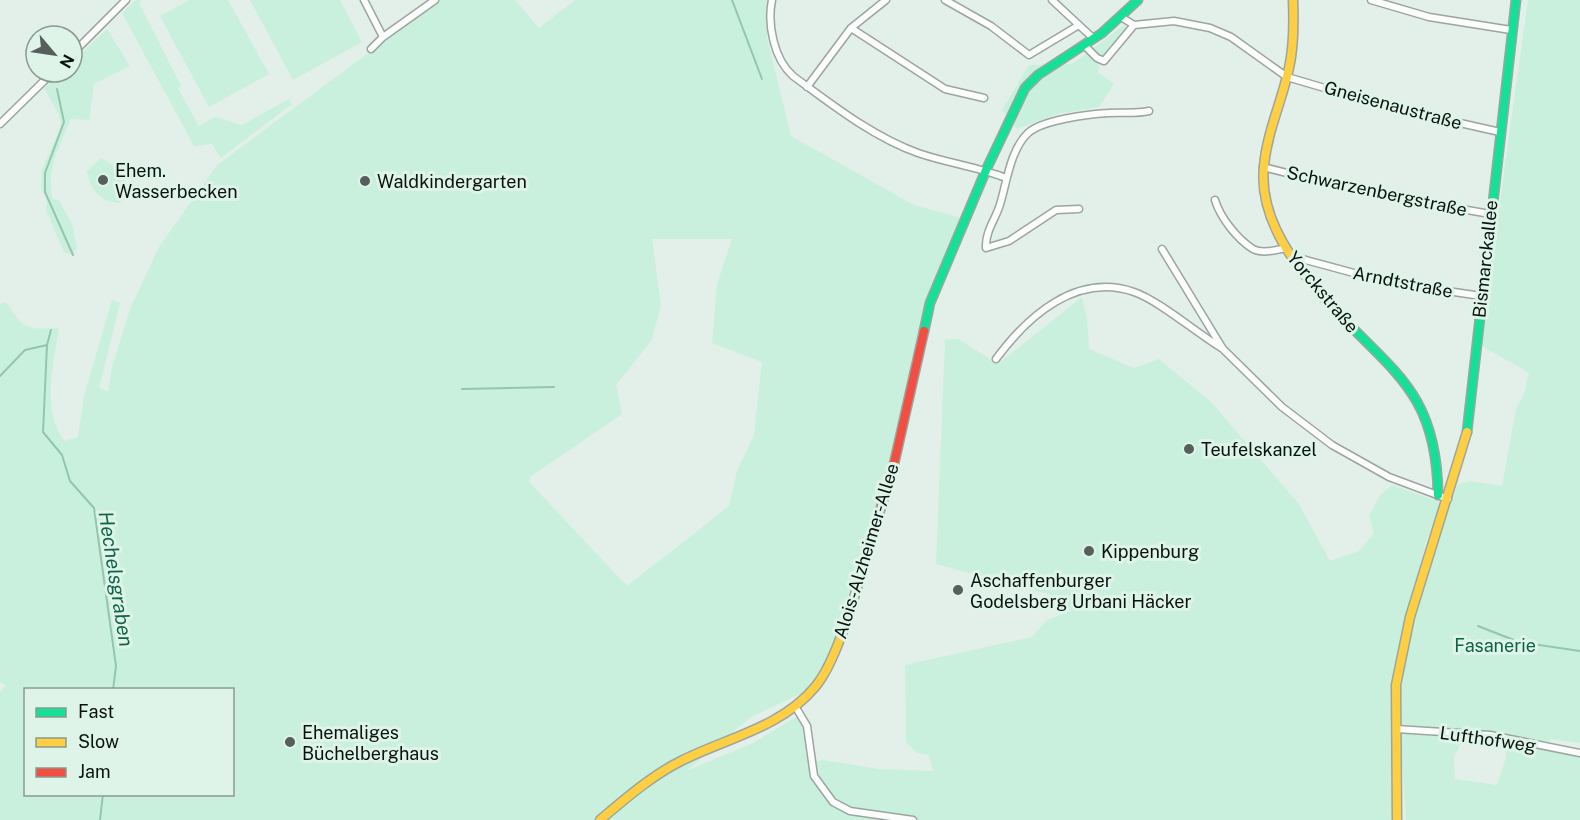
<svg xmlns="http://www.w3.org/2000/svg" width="1580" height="820" font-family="'Public Sans',sans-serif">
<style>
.green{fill:#c9f0dd;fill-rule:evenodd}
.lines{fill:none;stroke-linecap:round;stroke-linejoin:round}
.stream{stroke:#93c5af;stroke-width:2}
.street-casing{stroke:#9ca5a0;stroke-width:9}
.fast-casing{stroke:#9ca5a0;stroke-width:11}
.slow-casing{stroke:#9ca5a0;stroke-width:11}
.jam-casing{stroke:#9ca5a0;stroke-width:11}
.street{stroke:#fbfdfc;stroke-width:6}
.fast{stroke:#16e098;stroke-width:8}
.slow{stroke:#ffcf43;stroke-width:8}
.jam{stroke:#f24e42;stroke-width:8}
.poi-dot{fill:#565f5b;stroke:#def4e9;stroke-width:2}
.labels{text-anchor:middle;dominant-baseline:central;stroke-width:6;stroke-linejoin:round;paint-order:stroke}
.street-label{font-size:18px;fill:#0a120e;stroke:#def4e9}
.poi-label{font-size:18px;fill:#0a120e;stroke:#def4e9;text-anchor:start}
.park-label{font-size:18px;fill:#0d6247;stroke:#def4e9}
.water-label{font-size:20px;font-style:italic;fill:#116448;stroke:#def4e9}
</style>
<rect width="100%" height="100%" fill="#e3efe9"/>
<!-- green -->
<path class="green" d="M136,0H142L139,3L181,86L178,88L199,126L215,117L242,125L289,99L292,104L221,158L212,144L194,146L122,13Z
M189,0H228L269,74L209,107L160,16Z
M250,0H340L362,42L293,80Z
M440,0H515L539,28L575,0H769L767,38L791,136L914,205L961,218L925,302L889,462L833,645L814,681L802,693L751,717L686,771L753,743L798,716L803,726L811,780L816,762L822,760L879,769L933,771L929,755L917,753L906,742L905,665L1032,637L1047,620L1071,611L1063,598L936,564L945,340L958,339L998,364L1082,297L1087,318L1089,349L1134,368L1159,359L1211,402L1299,504L1330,561L1359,551L1374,533L1369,516L1380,495L1392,485L1442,503L1426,542L1392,685L1393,820H0V693L6,685L0,682V304L6,302C26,331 24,329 59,328C54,363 40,411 65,441L78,437L84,396L112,300L120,303L99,388L108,391L112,367L130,309L159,247L217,165ZM652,239H732L717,284L712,343L762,362L754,435L737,471L729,506L627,586L529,482L530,477L622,414L616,385L651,341L661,306ZM26,690H232V794H26Z
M1528,0H1580V743L1550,739V749L1580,755V820H1406L1400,733L1464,737L1454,757L1455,779L1497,785L1506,757V734L1399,726L1400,683L1420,597L1457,485L1470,481L1502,486L1516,409L1524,394L1529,373L1480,345Z
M1124,25L1128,29L1099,62L1098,72L1114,84L1099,107L1057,114L1017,129L1002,110L1029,65L1072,64Z
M107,29L130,66L94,84L89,120L71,119C60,145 45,171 53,199L59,200L72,224L77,247L73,255L64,252L46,210L47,202L41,187L42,170L61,125L59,115L44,88L61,72H72V62Z
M101,158L113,165L126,183L125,196L120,203C99,202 91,190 87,171Z"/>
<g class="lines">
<!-- stream -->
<path class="stream" d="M732,0L762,79
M57,89L64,122L45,173V192L73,255
M51,330L47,345L43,432L62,455L70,481L94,508L116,666L113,690
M0,376L25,350L47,345
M462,389L554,387
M1478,626L1519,642L1580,651
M100,820L103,794"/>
<defs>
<path id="street" d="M364,0L383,37
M772,0C767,25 774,59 793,76C831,104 873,137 918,153C947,163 978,167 1006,178
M945,0L991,26L1029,55L1079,25
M1052,0L1094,39
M1371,0L1429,17L1511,30
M1121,17L1134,25L1174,21L1210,28L1231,37L1287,77L1393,108L1500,132
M851,28L945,89L984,98
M1084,45L1097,58L1104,61L1134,25
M371,49L383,37L435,0
M72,54L126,0
M807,87L851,28L886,0
M0,124L53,72
M1263,167L1359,191L1490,214
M1215,200C1220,217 1237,239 1253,249C1262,254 1276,250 1286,248
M1079,209L1056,210L1009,241L986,248C985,230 997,218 1001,201C1007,180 1011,149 1028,133C1042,120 1089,114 1108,113C1121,112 1136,114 1149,111
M1162,249L1223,349L1282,407L1332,445L1389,477L1448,499
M1291,256L1387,282L1481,296
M996,359C1027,317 1076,272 1134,292C1158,300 1198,334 1223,349
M795,706L807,726L814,776L833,802L850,811L913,820
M1396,729L1490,735L1580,753"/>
<path id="fast" d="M1331,306C1394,373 1437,393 1438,495
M924,331L930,303L986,170L1025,88L1038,75L1102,33L1138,0
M1467,432L1516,0"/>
<path id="slow" d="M1293,0C1294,23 1294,46 1289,68C1282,101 1267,132 1264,166C1258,220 1297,268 1331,306
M600,820C625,799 651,776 681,761C726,738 781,728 815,687C841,656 860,574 873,534
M1397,820L1396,685L1410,617L1467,432"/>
<path id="jam" d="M873,534L894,464L924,331"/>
</defs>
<!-- street casing -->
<use href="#street" class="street-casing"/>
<!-- fast casing -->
<use href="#fast" class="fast-casing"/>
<!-- slow casing -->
<use href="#slow" class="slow-casing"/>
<!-- jam casing -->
<use href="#jam" class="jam-casing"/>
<!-- street -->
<use href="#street" class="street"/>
<!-- fast -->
<use href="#fast" class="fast"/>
<!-- slow -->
<use href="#slow" class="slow"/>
<!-- jam -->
<use href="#jam" class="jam"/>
</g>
<!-- markers -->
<g class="poi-dot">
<circle cx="103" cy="180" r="6"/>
<circle cx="365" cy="181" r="6"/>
<circle cx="1189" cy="449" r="6"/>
<circle cx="1089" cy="551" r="6"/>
<circle cx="958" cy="590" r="6"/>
<circle cx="290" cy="742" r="6"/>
</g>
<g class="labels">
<!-- street labels -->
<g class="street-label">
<text transform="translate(1393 105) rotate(15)">Gneisenaustraße</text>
<text transform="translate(1377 191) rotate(12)">Schwarzenbergstraße</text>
<text transform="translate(1485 259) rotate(-84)">Bismarckallee</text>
<text transform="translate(1403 282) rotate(11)">Arndtstraße</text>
<text transform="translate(1323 292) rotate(50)">Yorckstraße</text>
<text transform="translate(866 551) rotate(-73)">Alois-Alzheimer-Allee</text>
<text transform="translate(1488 739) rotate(8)">Lufthofweg</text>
</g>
<!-- poi labels -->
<g class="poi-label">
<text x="115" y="170">Ehem.<tspan x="115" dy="21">Wasserbecken</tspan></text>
<text x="377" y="181">Waldkindergarten</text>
<text x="1201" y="449">Teufelskanzel</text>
<text x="1101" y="551">Kippenburg</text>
<text x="970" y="580">Aschaffenburger<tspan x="970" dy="21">Godelsberg Urbani Häcker</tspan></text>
<text x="302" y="732">Ehemaliges<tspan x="302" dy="21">Büchelberghaus</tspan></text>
</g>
<!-- park labels -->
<g class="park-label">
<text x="1495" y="645">Fasanerie</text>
</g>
<!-- water labels -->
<g class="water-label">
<text transform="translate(116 579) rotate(81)">Hechelsgraben</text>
</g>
</g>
<!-- legend -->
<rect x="24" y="688" width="210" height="108" fill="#def4e9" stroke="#899a91" stroke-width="1.5"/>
<rect x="36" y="708" width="30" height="9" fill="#16e098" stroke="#899a91" stroke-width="1.5"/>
<text x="78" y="718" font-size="18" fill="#0a120e">Fast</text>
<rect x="36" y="738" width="30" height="9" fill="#ffcf43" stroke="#899a91" stroke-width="1.5"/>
<text x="78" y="748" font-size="18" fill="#0a120e">Slow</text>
<rect x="36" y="768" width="30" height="9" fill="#f24e42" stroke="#899a91" stroke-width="1.5"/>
<text x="78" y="778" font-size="18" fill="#0a120e">Jam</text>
<!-- north arrow -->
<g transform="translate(54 54) rotate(119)"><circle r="28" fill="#def4e9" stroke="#899a91" stroke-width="1.5"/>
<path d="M0-4.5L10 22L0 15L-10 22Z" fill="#565f5b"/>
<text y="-9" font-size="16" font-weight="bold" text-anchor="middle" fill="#0a120e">N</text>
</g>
</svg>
